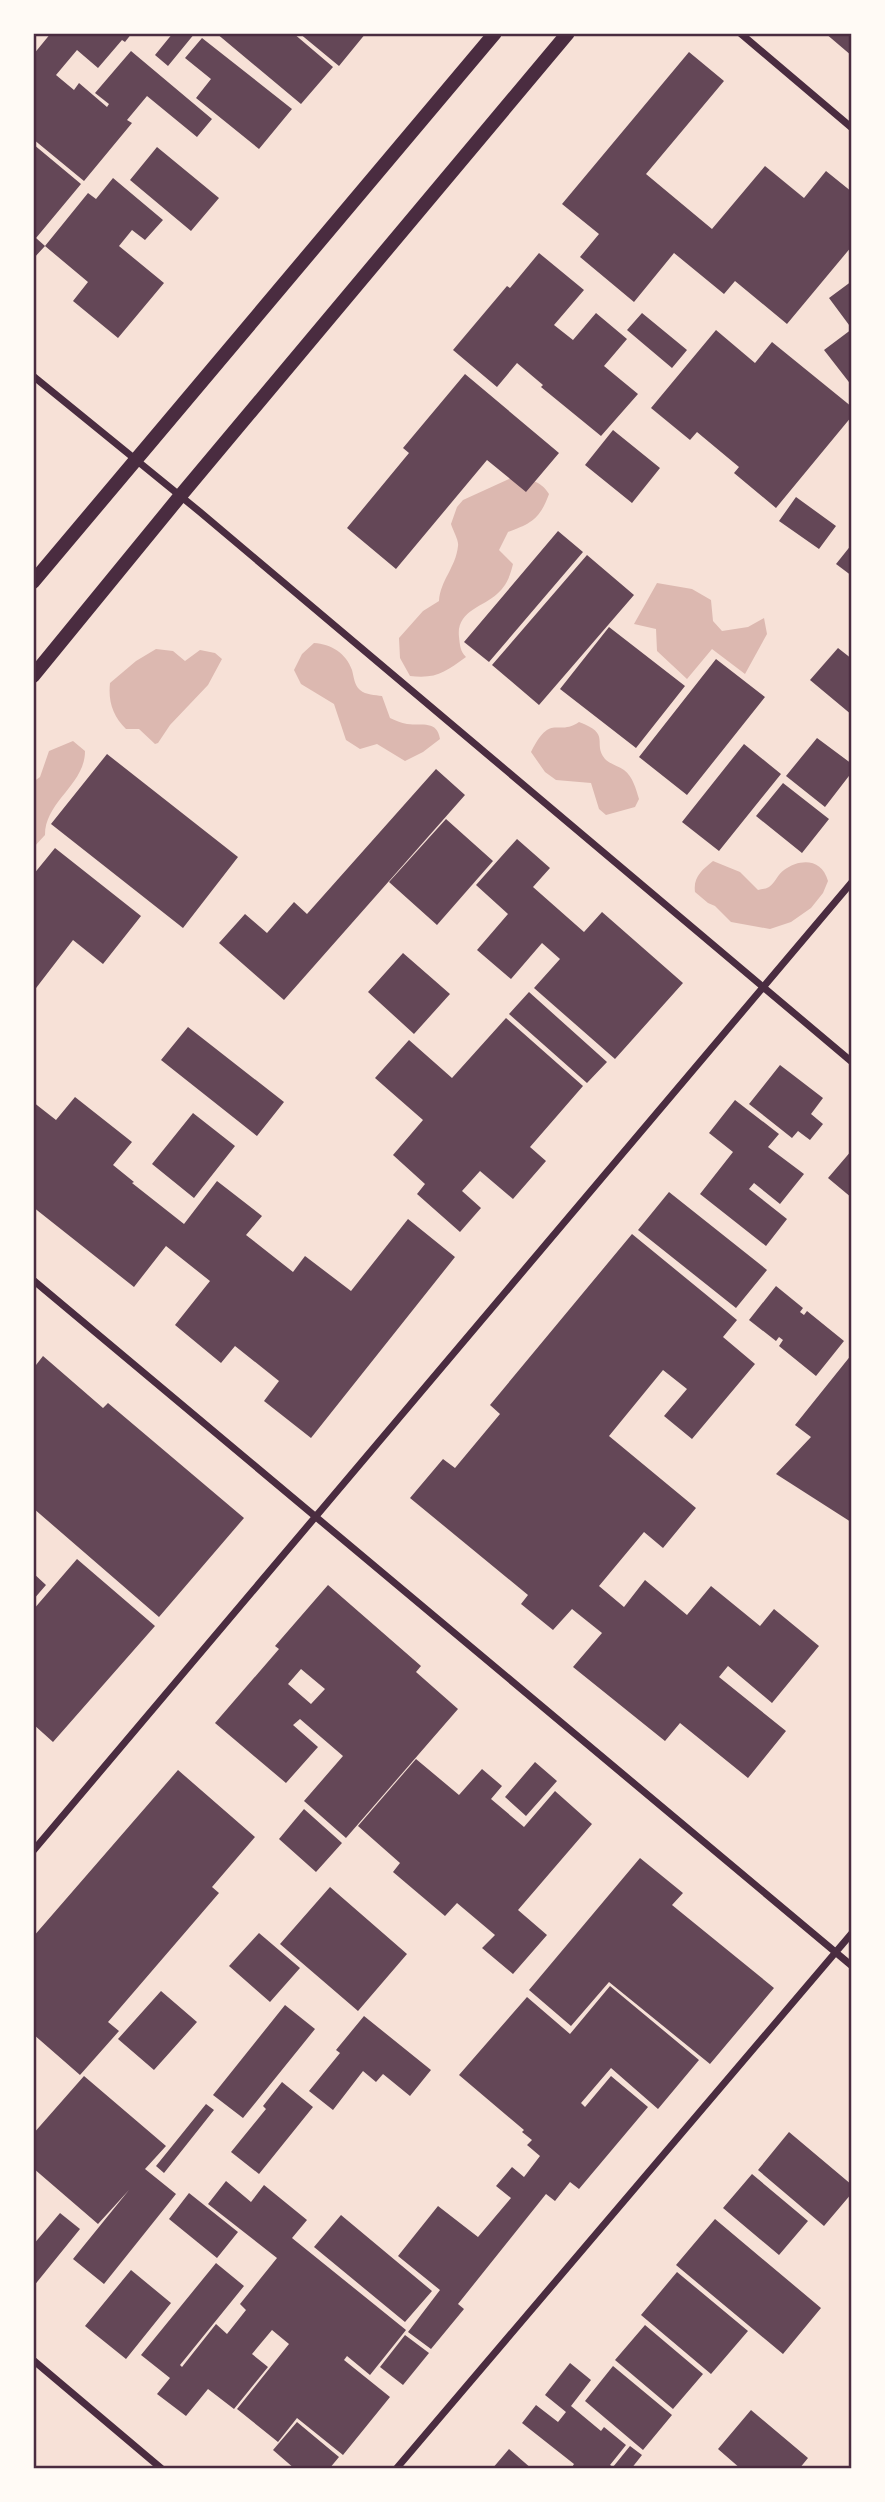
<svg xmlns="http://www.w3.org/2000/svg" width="885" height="2502" font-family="'Nunito Sans',sans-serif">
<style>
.water{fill:#dcb8b0}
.building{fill:#644757;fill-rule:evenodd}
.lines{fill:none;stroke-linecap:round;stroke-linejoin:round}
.minor{stroke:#4a2c40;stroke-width:7}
.secondary{stroke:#4a2c40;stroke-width:14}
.neatline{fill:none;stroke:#4a2c40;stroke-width:2.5}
</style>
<rect width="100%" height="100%" fill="#f7e1d7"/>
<!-- water -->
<path class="water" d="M509,479C526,479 539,478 549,494C540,518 533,523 508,532L499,550L513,564C510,576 507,585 497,594C483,607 456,611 459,637C460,645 460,651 466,657C445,672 437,679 410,676L400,658L399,638L423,611L439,601C440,581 456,567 458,546C459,540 453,531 451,524L457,507L463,500Z
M657,583L692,589L711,600L713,621L722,631L748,627L764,618L767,634L745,674L712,649L687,679L657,651L656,629L634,624Z
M314,643C331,644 346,653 352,670C354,677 354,685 360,690C366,695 375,695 382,696L390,718C395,720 401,723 407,724C423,726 437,720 440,739L423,752L405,761L377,744L360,749L346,740L334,704L301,684L294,670L302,654Z
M156,649L173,651L185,661L200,650L215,653L222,659L208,685L170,725L158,743L155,744L139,729H126C113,716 108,702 110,683L136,661Z
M579,722C612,734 592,743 605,759C610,764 618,766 624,770C633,777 636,789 639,799L635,807L606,815L599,809L591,783L556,780L545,772L531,752C551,712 557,737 579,722Z
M73,741L85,751C85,785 45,801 45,835L33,848V782L40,777L49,751Z
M713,861L740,872L758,890C762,889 766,889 769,887C775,883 778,874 784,870C801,858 822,859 828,881L823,893L811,908L791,922L770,929L731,922L715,906L708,903L695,892C693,877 702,870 713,861Z"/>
<!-- building -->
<path class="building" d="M51,33H132L125,42L122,40L98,68L77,50L56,75L74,90L79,83L107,107L109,104L95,93L131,51L212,119L197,137L147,96L127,120L132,123L84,181L33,139V55Z
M173,33H195L168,66L155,55Z
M216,33H293L333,67L301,104Z
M299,33H366L339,66Z
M825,33H852V56Z
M202,38L292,109L259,149L196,98L211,79L185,58Z
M689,52L724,81L646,174L712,229L765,166L804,198L826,171L852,192V246L787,324L735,281L724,294L674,253L634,302L580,257L599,234L562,204Z
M33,144L81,184L36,238L45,246L88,193L96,199L113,178L163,220L145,240L132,230L119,246L164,283L118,338L73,301L88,282L45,246L33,259Z
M157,147L219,198L191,231L130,180Z
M539,253L584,290L554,325L573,340L596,313L627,339L604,366L638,394L601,436L541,387L543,385L517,363L497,387L453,350L507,286L510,288Z
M852,281V329L829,298Z
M642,313L687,350L672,368L627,330Z
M852,329V386L824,350Z
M716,330L755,363L772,342L852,407V416L776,508L734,473L739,467L697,432L690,440L651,408Z
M465,374L559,453L526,492L487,460L396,569L347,528L409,453L403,448Z
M613,430L660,468L632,503L585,465Z
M796,497L836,526L819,549L779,521Z
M558,531L583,552L489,662L464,642Z
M852,544V576L836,564Z
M587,555L634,595L539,705L492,665Z
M609,627L685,686L636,748L560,689Z
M838,648L852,659V715L810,680Z
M716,659L765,697L687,795L639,757Z
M817,738L852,764V772L825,807L786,776Z
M744,744L781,774L719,851L682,822Z
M107,754L238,857L183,928L51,824Z
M436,769L465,795L284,1000L219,943L245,914L267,933L294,902L307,914Z
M783,783L829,819L802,853L756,816Z
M446,819L493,861L437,925L389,882Z
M517,839L550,868L533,887L584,932L602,912L683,983L615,1059L534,988L560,959L542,943L511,979L477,950L508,914L476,885Z
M55,848L141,916L103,964L73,940L33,992V875Z
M403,953L450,994L414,1034L368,992Z
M529,992L607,1062L587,1083L509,1014Z
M506,1018L583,1086L530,1147L546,1161L513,1199L480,1171L462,1191L481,1208L460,1232L417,1194L425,1184L393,1155L423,1120L375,1078L409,1040L452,1078Z
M188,1027L284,1102L257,1136L161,1060Z
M780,1065L823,1098L811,1114L823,1124L810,1140L798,1131L792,1138L749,1104Z
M75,1097L132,1142L113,1165L134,1182L132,1183L184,1224L217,1181L262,1216L246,1235L293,1272L305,1256L351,1291L408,1219L455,1257L311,1438L264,1401L279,1381L235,1346L221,1363L175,1325L210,1281L166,1246L134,1287L33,1207V1102L56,1120Z
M735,1100L779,1134L768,1147L804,1174L780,1204L754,1183L749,1189L787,1219L766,1246L700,1194L733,1152L709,1133Z
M193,1113L235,1146L194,1198L152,1164Z
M852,1150V1198L828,1178Z
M669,1192L767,1270L736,1308L638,1230Z
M632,1234L737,1320L723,1337L755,1364L692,1439L664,1416L687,1389L663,1370L609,1436L696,1508L663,1548L644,1532L599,1586L624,1607L645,1580L687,1615L711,1586L760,1626L774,1609L819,1646L772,1703L728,1666L719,1677L786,1731L748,1778L680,1723L665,1741L573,1667L602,1633L572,1609L553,1630L521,1604L528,1595L410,1498L443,1459L455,1468L500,1414L490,1405Z
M776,1286L803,1308L800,1312L804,1315L807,1311L844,1341L816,1376L779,1346L783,1340L779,1337L776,1341L749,1320Z
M852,1354V1520L851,1522L776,1474L811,1437L795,1425Z
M43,1356L103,1408L108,1403L244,1518L159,1617L33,1508V1363L36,1365Z
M77,1559L155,1626L53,1742L33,1724V1610Z
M33,1573L46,1585L33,1600Z
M328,1585L421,1666L416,1672L458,1709L346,1838L304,1801L343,1756L300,1719L293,1725L318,1747L286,1783L215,1723L279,1649L275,1646ZM301,1669L325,1689L311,1704L288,1684Z
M416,1759L459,1795L482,1769L502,1786L491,1799L524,1827L555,1791L592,1824L518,1910L547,1935L513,1974L482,1948L495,1935L457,1903L445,1916L393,1872L400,1863L358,1826Z
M535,1762L557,1781L526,1816L505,1797Z
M178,1770L255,1837L212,1887L219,1893L108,2022L119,2031L80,2075L33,2034V1937Z
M304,1809L342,1843L316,1872L279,1839Z
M640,1858L683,1893L672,1905L774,1988L710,2064L609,1982L571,2026L529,1990Z
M330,1887L407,1954L358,2011L280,1944Z
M259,1933L300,1968L270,2002L229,1966Z
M610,1986L699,2060L658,2109L611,2068L581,2103L585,2107L611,2076L648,2107L579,2189L570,2182L555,2201L546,2194L458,2304L464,2309L431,2349L408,2332L440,2290L398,2256L438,2206L478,2237L511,2198L496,2186L512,2167L524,2177L540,2156L527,2145L532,2140L522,2132L524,2130L459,2075L527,1997L570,2034Z
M161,1991L197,2022L154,2070L118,2039Z
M285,2005L315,2029L243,2118L213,2095Z
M364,2016L431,2070L410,2096L383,2074L376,2082L363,2071L333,2110L309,2091L340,2053L336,2050Z
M84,2076L166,2146L145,2169L176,2194L104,2284L73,2259L129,2190L98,2224L33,2168V2134Z
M282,2082L313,2107L259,2174L231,2152L266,2109L263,2106Z
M206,2104L214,2110L164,2173L156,2166Z
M789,2132L852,2185V2193L824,2226L758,2170Z
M752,2174L808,2221L779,2255L723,2208Z
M226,2181L251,2202L264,2185L307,2220L292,2238L406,2330L370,2375L347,2356L344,2360L390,2397L343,2455L297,2418L278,2442L237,2409L289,2344L272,2330L252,2354L268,2367L234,2409L208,2389L186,2416L157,2394L170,2378L141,2355L216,2263L244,2286L180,2365L182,2367L216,2324L227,2334L246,2310L240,2304L277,2258L208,2204Z
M189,2193L238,2232L217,2258L169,2219Z
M60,2213L80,2229L33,2287V2245Z
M341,2215L432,2291L405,2322L314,2247Z
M715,2219L821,2308L783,2354L676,2265Z
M131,2270L171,2303L126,2359L85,2326Z
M677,2272L748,2331L711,2374L641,2315Z
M645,2325L703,2374L673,2409L615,2360Z
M405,2335L429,2353L403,2385L380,2367Z
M570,2363L591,2380L571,2406L601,2431L604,2427L626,2445L610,2465L613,2467L630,2446L642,2455L631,2469H571L574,2464L522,2423L536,2405L558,2422L566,2412L545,2395Z
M613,2366L672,2415L643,2450L585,2401Z
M751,2410L808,2458L799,2469H741L718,2449Z
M297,2422L339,2457L329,2469H295L273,2450Z
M509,2449L532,2469H492Z"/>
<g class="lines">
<!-- minor -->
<path class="minor" d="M740,33L852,128
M33,376L200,512L852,1062
M33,1280L852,1966
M33,1851L852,882
M33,2360L162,2469
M396,2469L852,1933"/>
<!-- secondary -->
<path class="secondary" d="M33,582L495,33
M33,676L181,495L568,33"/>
</g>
<!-- border -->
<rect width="885" height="2502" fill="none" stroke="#fffaf5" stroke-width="70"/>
<rect x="35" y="35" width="815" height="2432" class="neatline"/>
</svg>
